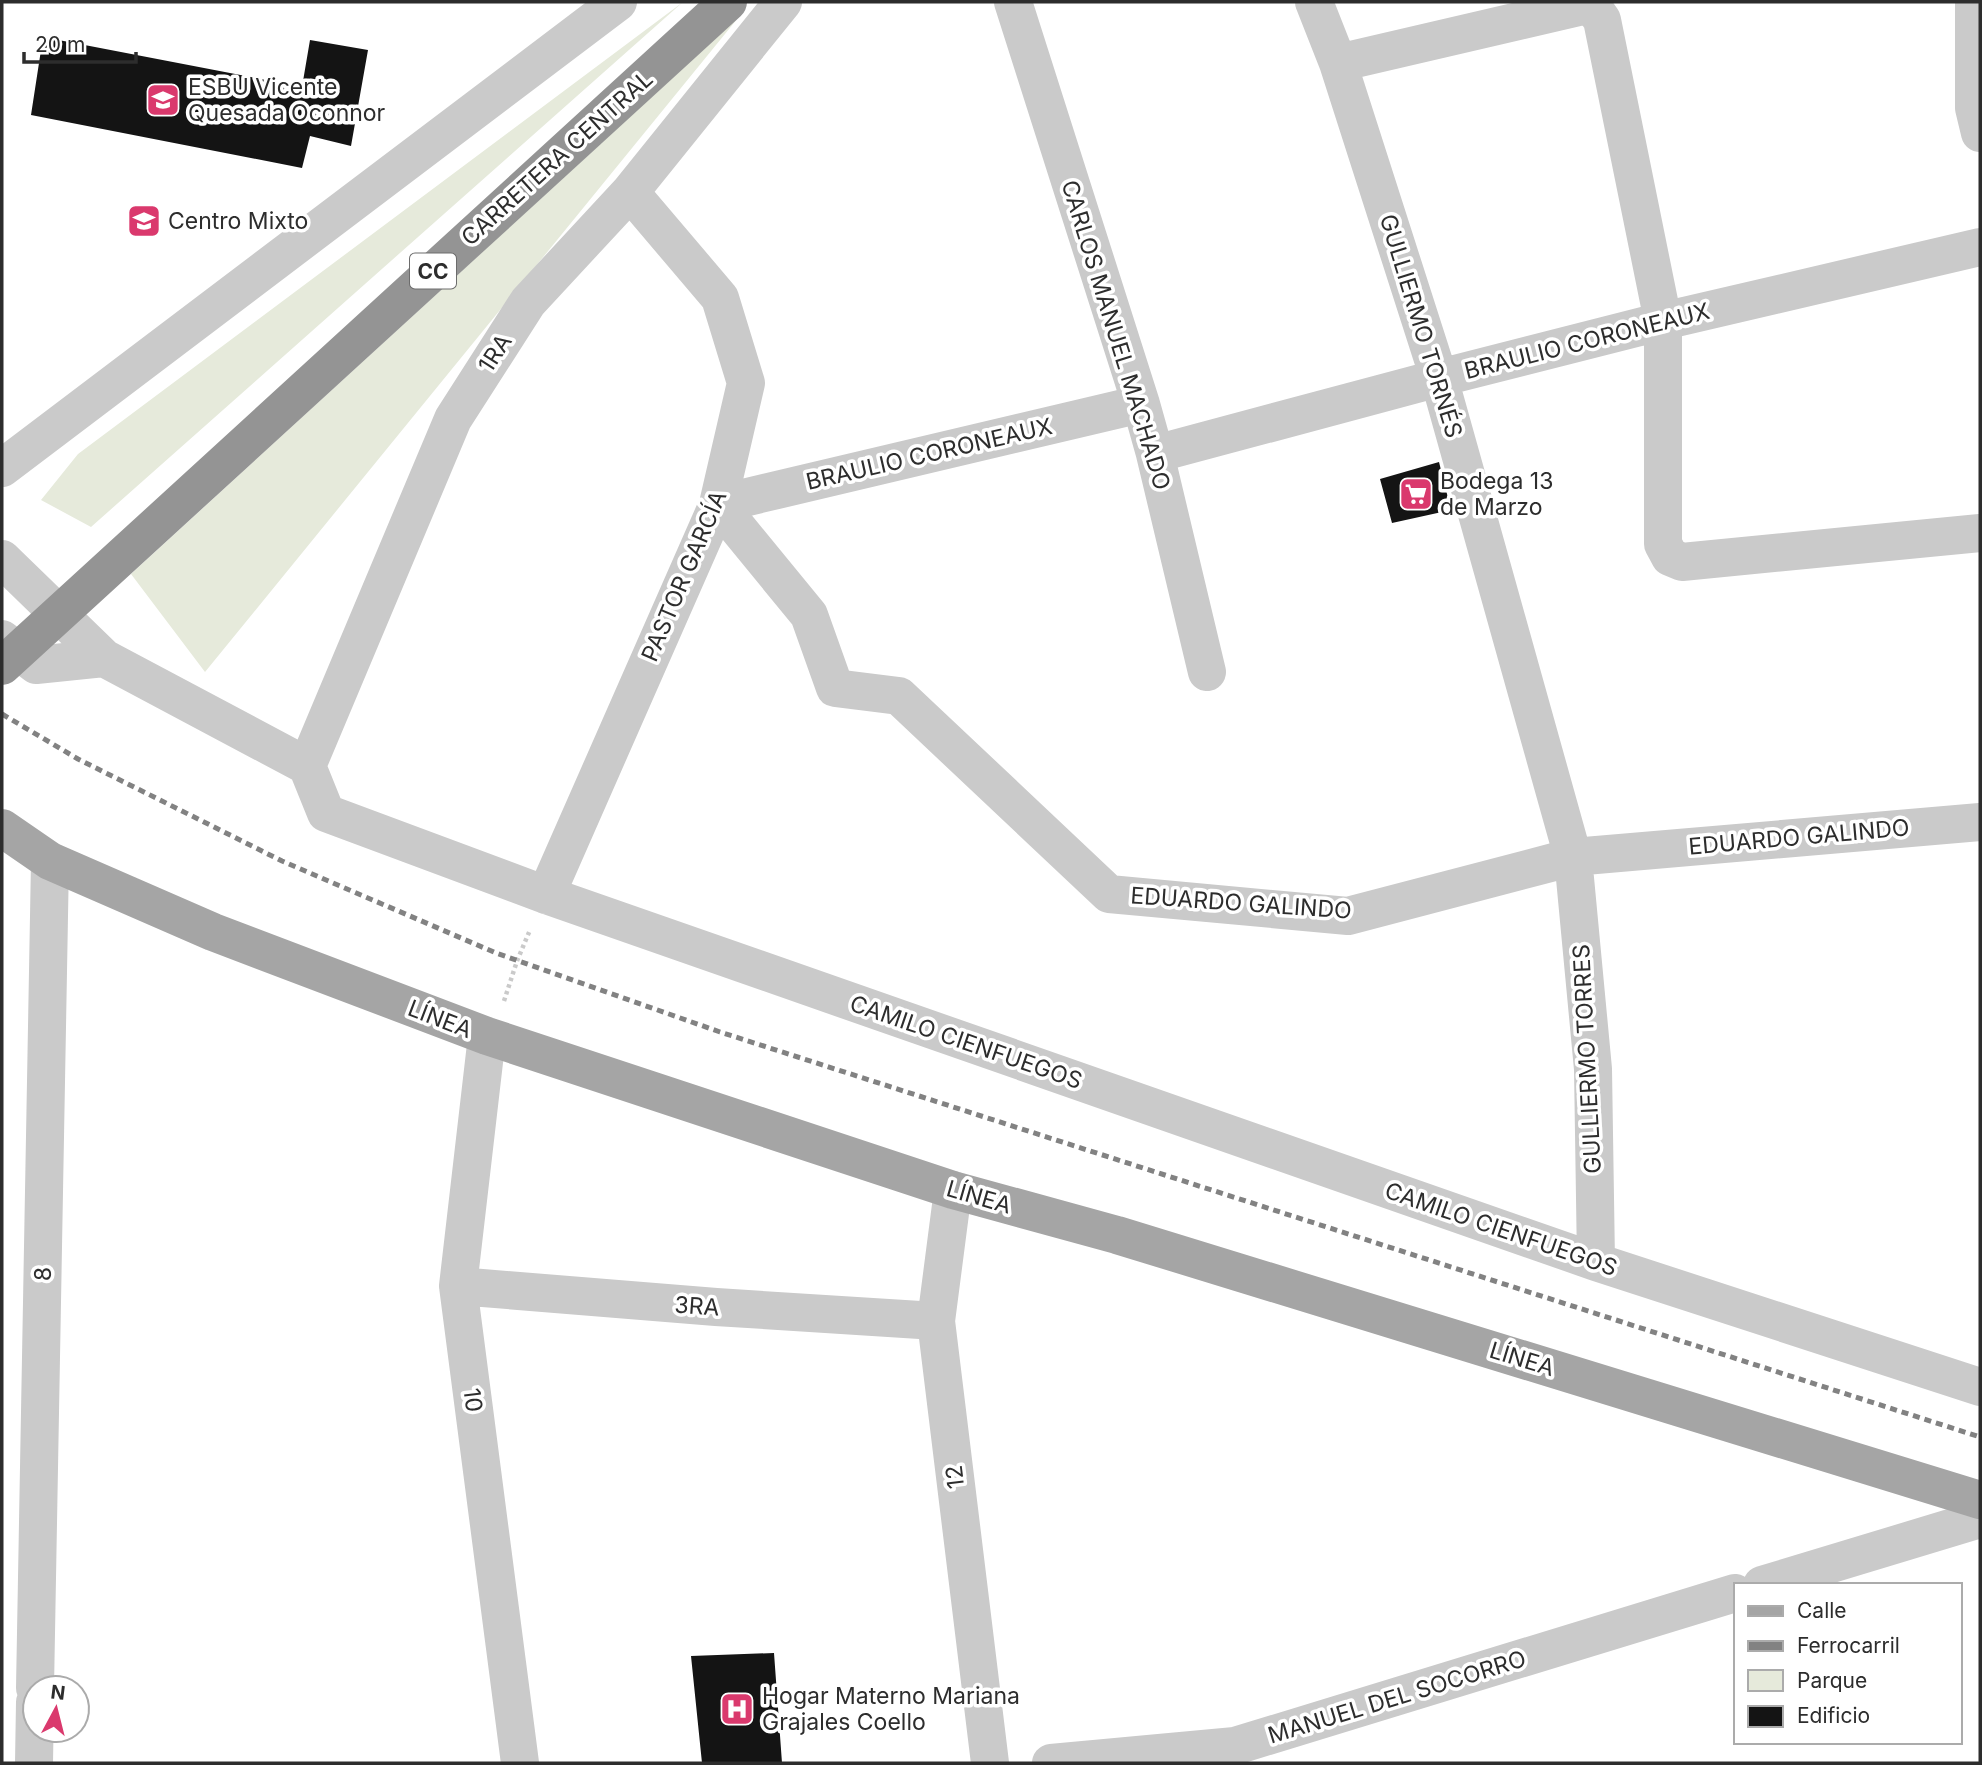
<svg xmlns="http://www.w3.org/2000/svg" width="1982" height="1765" font-family="Inter,sans-serif">
<style>
.green{fill:#e6eadb}
.building{fill:#141414}
.lines{fill:none;stroke-linecap:round;stroke-linejoin:round}
.path{stroke:#cacaca;stroke-width:4.5;stroke-dasharray:3.5 3.5;stroke-linecap:butt}
.minor{stroke:#cacaca;stroke-width:38}
.major{stroke:#a5a5a5;stroke-width:38}
.highway{stroke:#949494;stroke-width:38}
.rail{stroke:#828282;stroke-width:5;stroke-dasharray:7 5;stroke-linecap:butt}
.labels{text-anchor:middle;dominant-baseline:central;stroke-width:7;stroke-linejoin:round;paint-order:stroke}
.shield{fill:#fff;stroke:#6c6c6c;stroke-width:2}
.shield-label{font-size:21px;font-weight:bold;fill:#2d2d2d}
.poi-label{font-size:23px;fill:#2d2d2d;stroke:#fff;text-anchor:start}
.street-label{font-size:23px;fill:#2d2d2d;stroke:#fff}
</style>
<rect width="100%" height="100%" fill="#fff"/>
<!-- green -->
<path class="green" d="M683,2L91,527L41,500L78,454Z
M738,18L205,672L131,574Z"/>
<!-- building -->
<path class="building" d="M43,37L302,87L310,40L368,50L351,146L310,136L302,168L31,115Z
M1439,462L1451,510L1392,523L1380,479Z
M774,1653L782,1763H702L691,1656Z"/>
<g class="lines">
<!-- path -->
<path class="path" d="M504,1001L517,961L530,930"/>
<!-- minor -->
<path class="minor" d="M1013,2L1141,404L1155,454L1207,672
M1314,2L1338,63L1439,378L1573,857L1593,1069L1596,1262
M1974,2V108L1980,133
M1338,63L1583,6L1595,10L1602,20L1663,321V544L1670,557L1682,562L1980,533
M1155,454L1439,378L1663,321L1980,247
M2,468L618,2
M718,504L809,615L835,688L899,696L1109,894L1348,916L1573,857L1980,822
M718,504L1141,404
M2,559L104,658
M2,639L36,665L104,658L307,766L326,813L546,895L1596,1262L1980,1387
M307,766L453,419L528,302L630,192L783,2
M546,895L718,504L746,383L720,298L630,192
M487,1036L458,1286L520,1763
M953,1190L936,1321L990,1763
M458,1286L716,1307L936,1321
M1762,1585L1980,1519
M35,1688L50,861
M34,1763L35,1702
M1051,1763L1235,1746L1735,1593"/>
<!-- major -->
<path class="major" d="M2,828L50,861L213,932L487,1036L953,1190L1117,1235L1980,1500"/>
<!-- highway -->
<path class="highway" d="M2,666L728,2"/>
<!-- rail -->
<path class="rail" d="M2,714L78,759L282,861L496,953L720,1032L1980,1437"/>
</g>
<!-- icons -->
<defs>
<symbol id="school-square" viewBox="-11 -11 22 22"><rect x="-9" y="-9" width="18" height="18" rx="4" fill="#da396d" stroke="#fff"/><path d="M0-5L7-2L0 1L-7-2ZM-4 1L0 2.5L4 1V4Q0 6-4 4Z" fill="#fff"/></symbol>
<symbol id="supermarket-square" viewBox="-11 -11 22 22"><rect x="-9" y="-9" width="18" height="18" rx="4" fill="#da396d" stroke="#fff"/><path d="M-6-5.5h2.5l.6 2H6L4.5 2H-2.5L-4.4-4H-6ZM-1.5 3.2a1.3 1.3 0 1 0 .1 0ZM3 3.2a1.3 1.3 0 1 0 .1 0Z" fill="#fff"/></symbol>
<symbol id="hospital-square" viewBox="-11 -11 22 22"><rect x="-9" y="-9" width="18" height="18" rx="4" fill="#da396d" stroke="#fff"/><path d="M-5-5h3v3.5h4V-5h3V5h-3V1.5h-4V5h-3Z" fill="#fff"/></symbol>
</defs>
<g fill-rule="evenodd">
<use href="#school-square" x="144" y="81" width="38" height="38"/>
<use href="#school-square" x="125" y="202" width="38" height="38"/>
<use href="#supermarket-square" x="1397" y="475" width="38" height="38"/>
<use href="#hospital-square" x="718" y="1690" width="38" height="38"/>
</g>
<g class="labels">
<!-- shield labels -->
<rect class="shield" x="410" y="253.5" width="46" height="35" rx="5"/>
<g class="shield-label">
<text x="433" y="271">CC</text>
</g>
<!-- poi labels -->
<g class="poi-label">
<text x="188" y="87">ESBU Vicente<tspan x="188" dy="26">Quesada Oconnor</tspan></text>
<text x="168" y="221">Centro Mixto</text>
<text x="1440" y="481">Bodega 13<tspan x="1440" dy="26">de Marzo</tspan></text>
<text x="762" y="1696">Hogar Materno Mariana<tspan x="762" dy="26">Grajales Coello</tspan></text>
</g>
<!-- street labels -->
<g class="street-label">
<text transform="translate(557 158) rotate(-42)">CARRETERA CENTRAL</text>
<text transform="translate(1421 326) rotate(73)">GULLIERMO TORNÉS</text>
<text transform="translate(1116 335) rotate(73)">CARLOS MANUEL MACHADO</text>
<text transform="translate(1587 341) rotate(-14)">BRAULIO CORONEAUX</text>
<text transform="translate(495 353) rotate(-57)">1RA</text>
<text transform="translate(929 454) rotate(-13)">BRAULIO CORONEAUX</text>
<text transform="translate(684 576) rotate(-67)">PASTOR GARCÍA</text>
<text transform="translate(1799 837) rotate(-5)">EDUARDO GALINDO</text>
<text transform="translate(1241 903) rotate(4)">EDUARDO GALINDO</text>
<text transform="translate(440 1019) rotate(21)">LÍNEA</text>
<text transform="translate(966 1042) rotate(19)">CAMILO CIENFUEGOS</text>
<text transform="translate(1587 1059) rotate(-93)">GULLIERMO TORRES</text>
<text transform="translate(979 1197) rotate(16)">LÍNEA</text>
<text transform="translate(1501 1229) rotate(19)">CAMILO CIENFUEGOS</text>
<text transform="translate(43 1274) rotate(-89)">8</text>
<text transform="translate(697 1306) rotate(4)">3RA</text>
<text transform="translate(1522 1359) rotate(17)">LÍNEA</text>
<text transform="translate(473 1400) rotate(83)">10</text>
<text transform="translate(955 1477) rotate(-97)">12</text>
<text transform="translate(1397 1697) rotate(-17)">MANUEL DEL SOCORRO</text>
</g>
</g>
<!-- border -->
<rect width="1982" height="1765" fill="none" stroke="#2d2d2d" stroke-width="7"/>
<!-- legend -->
<rect x="1734" y="1583" width="228" height="161" fill="#ffffff" stroke="#ababab" stroke-width="2"/>
<rect x="1748" y="1606" width="35" height="10" fill="#a5a5a5" stroke="#ababab" stroke-width="2"/>
<text x="1797" y="1618" font-size="21" fill="#2d2d2d">Calle</text>
<rect x="1748" y="1641" width="35" height="10" fill="#828282" stroke="#ababab" stroke-width="2"/>
<text x="1797" y="1653" font-size="21" fill="#2d2d2d">Ferrocarril</text>
<rect x="1748" y="1670" width="35" height="21" fill="#e6eadb" stroke="#ababab" stroke-width="2"/>
<text x="1797" y="1688" font-size="21" fill="#2d2d2d">Parque</text>
<rect x="1748" y="1706" width="35" height="21" fill="#141414" stroke="#ababab" stroke-width="2"/>
<text x="1797" y="1723" font-size="21" fill="#2d2d2d">Edificio</text>
<!-- north arrow -->
<g transform="translate(56 1709) rotate(7)"><circle r="33" fill="#ffffff" stroke="#ababab" stroke-width="2"/>
<path d="M0-5L12 26L0 18L-12 26Z" fill="#da396d"/>
<text y="-10" font-size="19" font-weight="bold" text-anchor="middle" fill="#2d2d2d">N</text>
</g>
<!-- scale -->
<path d="M24 52v10h112v-10" fill="none" stroke="#2d2d2d" stroke-width="3.5"/>
<text x="35" y="52" font-size="21" fill="#2d2d2d" stroke="#ffffff" stroke-width="5" paint-order="stroke">20 m</text>
</svg>
